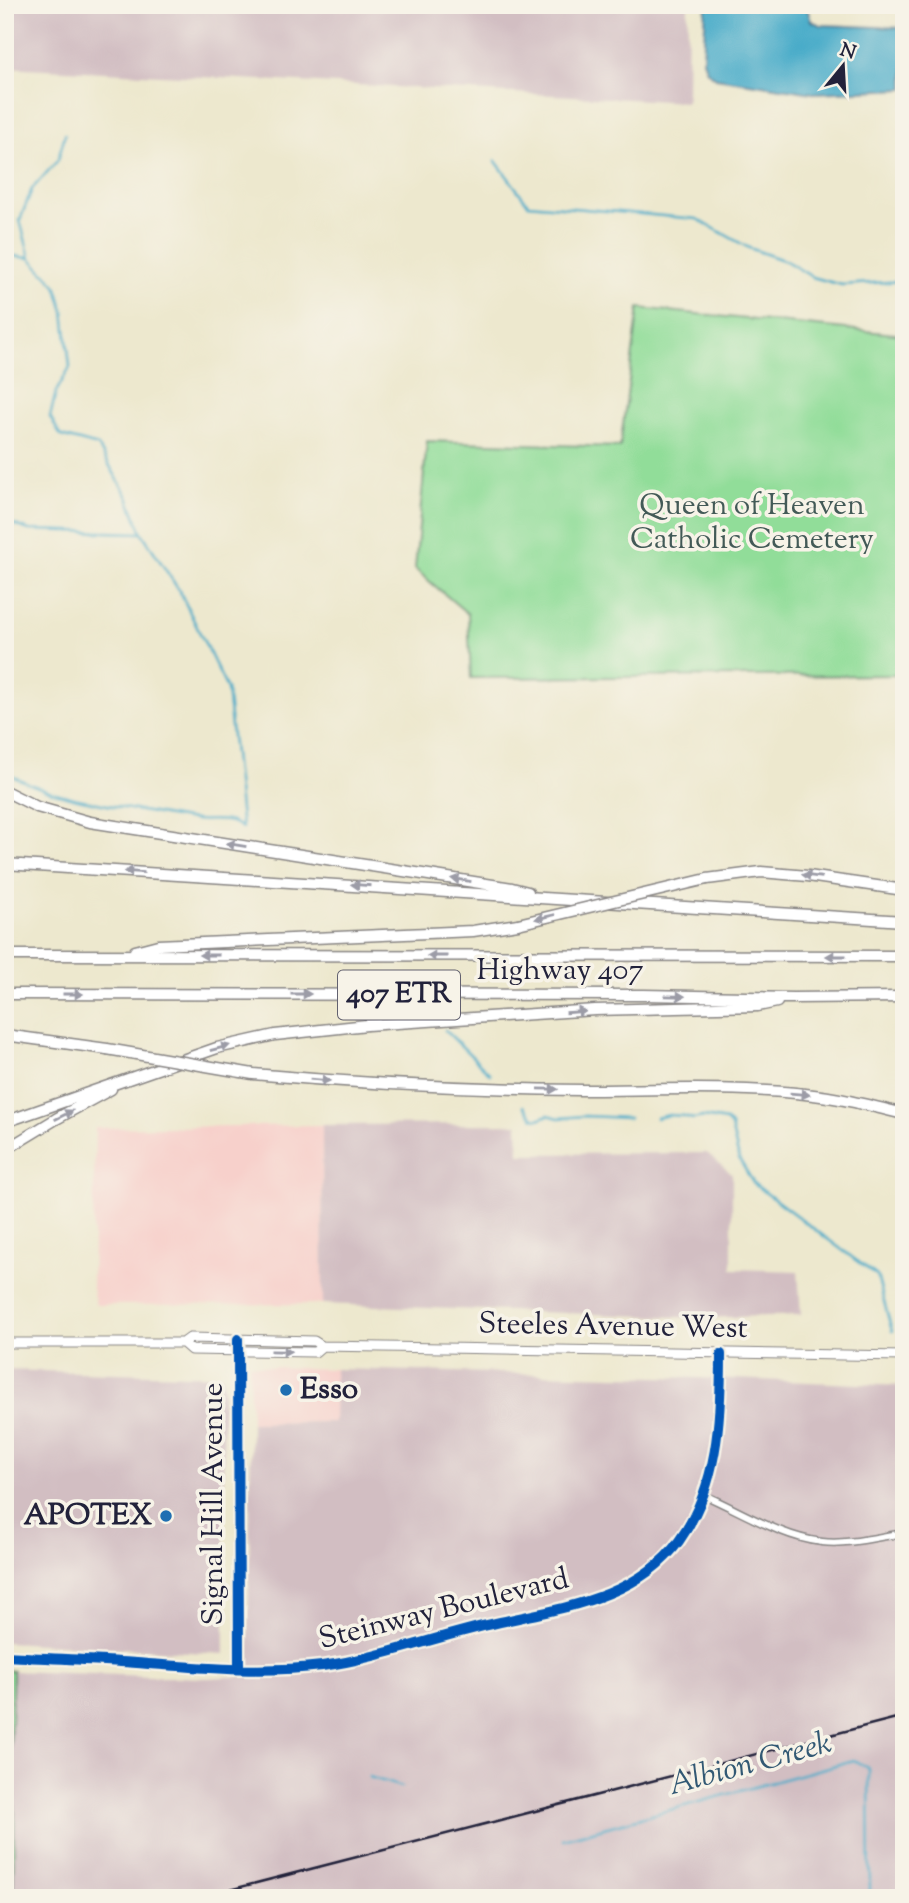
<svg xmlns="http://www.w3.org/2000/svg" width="909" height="1903" font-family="'Sorts Mill Goudy',serif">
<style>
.built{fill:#f7d0cb}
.industrial{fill:#d2bec2}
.green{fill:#91dd99;stroke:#5a806a;stroke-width:2}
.water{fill:#4aacc9;stroke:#366782;stroke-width:2}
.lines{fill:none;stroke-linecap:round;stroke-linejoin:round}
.stream{stroke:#4aacc9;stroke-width:2.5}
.street-casing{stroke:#888584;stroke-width:9}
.secondary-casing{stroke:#888584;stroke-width:11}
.highway-casing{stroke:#888584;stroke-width:13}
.street{stroke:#fff;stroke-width:6}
.secondary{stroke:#fff;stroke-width:9}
.highway{stroke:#fff;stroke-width:10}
.rail{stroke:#22223b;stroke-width:2.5}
.highway-bridge-casing{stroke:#888584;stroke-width:13;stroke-linecap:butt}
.highway-bridge{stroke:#fff;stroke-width:10}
.cycleway-casing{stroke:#f7f3e8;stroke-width:15}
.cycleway{stroke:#0057b8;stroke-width:10}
.oneway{fill:#9c9ca7}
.poi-dot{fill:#1f6fb2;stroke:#f7f3e8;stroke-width:2.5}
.labels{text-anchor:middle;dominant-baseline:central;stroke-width:7;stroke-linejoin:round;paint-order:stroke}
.shield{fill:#f7f3e8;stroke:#62616f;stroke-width:2}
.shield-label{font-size:28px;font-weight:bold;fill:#22223b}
.park-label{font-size:30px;fill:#435a57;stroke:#f7f3e8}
.street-label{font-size:30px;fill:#22223b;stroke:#f7f3e8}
.poi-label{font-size:30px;font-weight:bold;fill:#22223b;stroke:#f7f3e8;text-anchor:start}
.water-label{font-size:32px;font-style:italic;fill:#325974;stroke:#f7f3e8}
</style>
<rect width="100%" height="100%" fill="#f7f3e8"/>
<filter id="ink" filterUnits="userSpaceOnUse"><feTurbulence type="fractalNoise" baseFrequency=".0143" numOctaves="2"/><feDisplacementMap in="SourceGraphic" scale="14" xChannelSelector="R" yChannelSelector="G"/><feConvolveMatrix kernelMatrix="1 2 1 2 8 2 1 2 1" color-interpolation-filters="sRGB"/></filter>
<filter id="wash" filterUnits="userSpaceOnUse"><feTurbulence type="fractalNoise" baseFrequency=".00686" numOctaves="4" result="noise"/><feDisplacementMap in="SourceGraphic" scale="28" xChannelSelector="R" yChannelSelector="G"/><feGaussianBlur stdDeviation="1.57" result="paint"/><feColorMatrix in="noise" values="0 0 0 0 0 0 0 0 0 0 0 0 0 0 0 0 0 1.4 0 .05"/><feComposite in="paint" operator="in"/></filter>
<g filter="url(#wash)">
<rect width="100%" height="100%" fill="#ede8ce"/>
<!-- built -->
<path class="built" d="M322,1125L323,1304L96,1305L92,1289L95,1128Z
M249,1364L270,1367L335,1369V1422L251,1423Z"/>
<!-- industrial -->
<path class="industrial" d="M5,5H688L687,102L5,67Z
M823,5H904V9L823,8Z
M518,1124L519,1154L707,1153L732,1174V1269L798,1271L801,1315L701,1318L323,1304L322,1125Z
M335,1369L735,1379L904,1386V1898H13L15,1794H7L5,1798V1778L9,1776L13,1671L205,1678L248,1676L251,1423L334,1422Z
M5,1370L223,1376L225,1654L5,1642Z"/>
<!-- green -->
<path class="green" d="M639,308L904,335V675L471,678L468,614L415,569L427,441L620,447Z
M5,1670L13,1671L9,1777L5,1778Z
M7,1794H15L13,1898H5V1798Z"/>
<!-- water -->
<path class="water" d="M706,5H806L811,21L821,25L904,28V89L813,93L716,78L707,71L703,60Z"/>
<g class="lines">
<!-- stream -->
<path class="stream" d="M65,134L58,160L32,189L20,220L30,258L56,285L64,311L70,367L56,392L50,417L61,436L98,446L128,497L142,533L180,592L227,689L242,828
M495,160L528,204L697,219L749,248L786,261L812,277L842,285L904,281
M5,255L30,258
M5,521L29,530L142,533
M5,772C46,795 90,802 135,810C155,813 175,818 195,820C210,822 229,816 242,828
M445,1030L490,1074
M524,1106L534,1118L539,1119L548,1115L559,1118L585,1116L629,1118
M656,1118L669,1115L684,1116L693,1119L703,1117L726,1121L731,1126L739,1159L754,1184L877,1276L892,1331
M369,1777L402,1787
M563,1839L854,1760L869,1769L870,1893"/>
</g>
</g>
<g filter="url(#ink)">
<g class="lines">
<defs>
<path id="street" d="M237,1348L239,1668
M704,1495C741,1511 781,1537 822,1542C848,1545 877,1537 904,1533
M5,1656C39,1658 72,1659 105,1661C177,1665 250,1675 322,1666C381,1658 437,1636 496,1623C561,1608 637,1599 679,1541C718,1487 721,1419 721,1354
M895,1898L904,1895"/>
<path id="secondary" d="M5,1343H183L190,1338L314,1341L322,1346L904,1356
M183,1343L191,1350L315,1352L322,1346"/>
<path id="highway" d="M5,791L37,807L90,822L512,888L528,892
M5,864L904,921
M707,879L761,872L808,876L904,890
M135,951L158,945L473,931L518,924
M5,955L904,956
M5,994L644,995L793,998L904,997
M5,1035L107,1049
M253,1074C362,1084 472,1089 582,1090C656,1090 731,1086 805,1094C838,1097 872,1106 904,1114
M5,1122L217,1048L275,1035L367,1025L595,1010L758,1006L777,1002
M5,1150L56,1119L111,1089"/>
</defs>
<!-- street casing -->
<use href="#street" class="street-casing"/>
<!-- secondary casing -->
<use href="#secondary" class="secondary-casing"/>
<!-- highway casing -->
<use href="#highway" class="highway-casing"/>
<!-- street -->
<use href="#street" class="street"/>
<!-- secondary -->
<use href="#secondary" class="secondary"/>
<!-- highway -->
<use href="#highway" class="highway"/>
<!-- rail -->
<path class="rail" d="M198,1898L904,1716"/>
<defs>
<path id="highway-bridge" d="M518,924L707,879
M107,1049L253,1074"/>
</defs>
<!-- highway-bridge casing -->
<use href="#highway-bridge" class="highway-bridge-casing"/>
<!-- highway-bridge -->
<use href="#highway-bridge" class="highway-bridge"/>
<defs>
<path id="cycleway" d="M238,1339L239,1668
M5,1656C39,1658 72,1659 105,1661C177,1665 250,1675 322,1666C381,1658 437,1636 496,1623C561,1608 637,1599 679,1541C718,1487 721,1419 721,1354"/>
</defs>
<!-- cycleway casing -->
<use href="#cycleway" class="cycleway-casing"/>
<!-- cycleway -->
<use href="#cycleway" class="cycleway"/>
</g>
<!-- one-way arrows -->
<defs><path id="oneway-solid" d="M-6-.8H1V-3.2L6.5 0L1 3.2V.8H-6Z" transform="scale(1.75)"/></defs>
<g class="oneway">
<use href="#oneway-solid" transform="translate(236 845) rotate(-171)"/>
<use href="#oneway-solid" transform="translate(134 872) rotate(-177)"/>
<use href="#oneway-solid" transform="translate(812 876) rotate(-173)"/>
<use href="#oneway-solid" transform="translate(461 880) rotate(-171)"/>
<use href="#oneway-solid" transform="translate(361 885) rotate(-176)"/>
<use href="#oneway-solid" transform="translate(545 917) rotate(167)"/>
<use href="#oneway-solid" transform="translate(209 955) rotate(-180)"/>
<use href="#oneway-solid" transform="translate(437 956) rotate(-180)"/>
<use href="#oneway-solid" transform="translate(836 956) rotate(180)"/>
<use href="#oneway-solid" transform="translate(73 994)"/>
<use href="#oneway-solid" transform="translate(301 994)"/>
<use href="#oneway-solid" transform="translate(675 996) rotate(1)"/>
<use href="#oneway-solid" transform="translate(576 1012) rotate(-4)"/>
<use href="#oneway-solid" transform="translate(220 1048) rotate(-15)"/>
<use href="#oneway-solid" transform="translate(320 1080) rotate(5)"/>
<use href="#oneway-solid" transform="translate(548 1089) rotate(1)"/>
<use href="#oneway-solid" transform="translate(800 1094) rotate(5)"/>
<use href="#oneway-solid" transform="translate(64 1115) rotate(-27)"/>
<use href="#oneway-solid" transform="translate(281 1351) rotate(1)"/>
</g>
</g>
<!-- markers -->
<g class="poi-dot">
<circle cx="286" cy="1390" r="7"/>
<circle cx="166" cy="1516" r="7"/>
</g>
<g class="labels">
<!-- shield labels -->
<rect class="shield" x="338" y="970.5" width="122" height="49" rx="5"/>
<g class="shield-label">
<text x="399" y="995">407 ETR</text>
</g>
<!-- park labels -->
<g class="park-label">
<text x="752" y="506">Queen of Heaven<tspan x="752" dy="34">Catholic Cemetery</tspan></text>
</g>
<!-- street labels -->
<g class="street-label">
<text x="560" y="971">Highway 407</text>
<text transform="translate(613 1327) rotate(1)">Steeles Avenue West</text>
<text transform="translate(214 1504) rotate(-90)">Signal Hill Avenue</text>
<text transform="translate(444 1610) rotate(-14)">Steinway Boulevard</text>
</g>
<!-- poi labels -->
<g class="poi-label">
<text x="300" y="1390">Esso</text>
<text x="152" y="1516" text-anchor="end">APOTEX</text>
</g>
<!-- water labels -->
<g class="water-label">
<text transform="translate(750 1765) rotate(-15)">Albion Creek</text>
</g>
</g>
<!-- margin -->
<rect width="909" height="1903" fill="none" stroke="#f7f3e8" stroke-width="28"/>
<!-- north arrow -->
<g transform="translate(843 66) rotate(18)" stroke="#f7f3e8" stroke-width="5" paint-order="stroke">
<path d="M0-5L12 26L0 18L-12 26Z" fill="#22223b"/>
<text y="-10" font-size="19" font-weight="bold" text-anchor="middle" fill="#22223b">N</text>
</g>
</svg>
